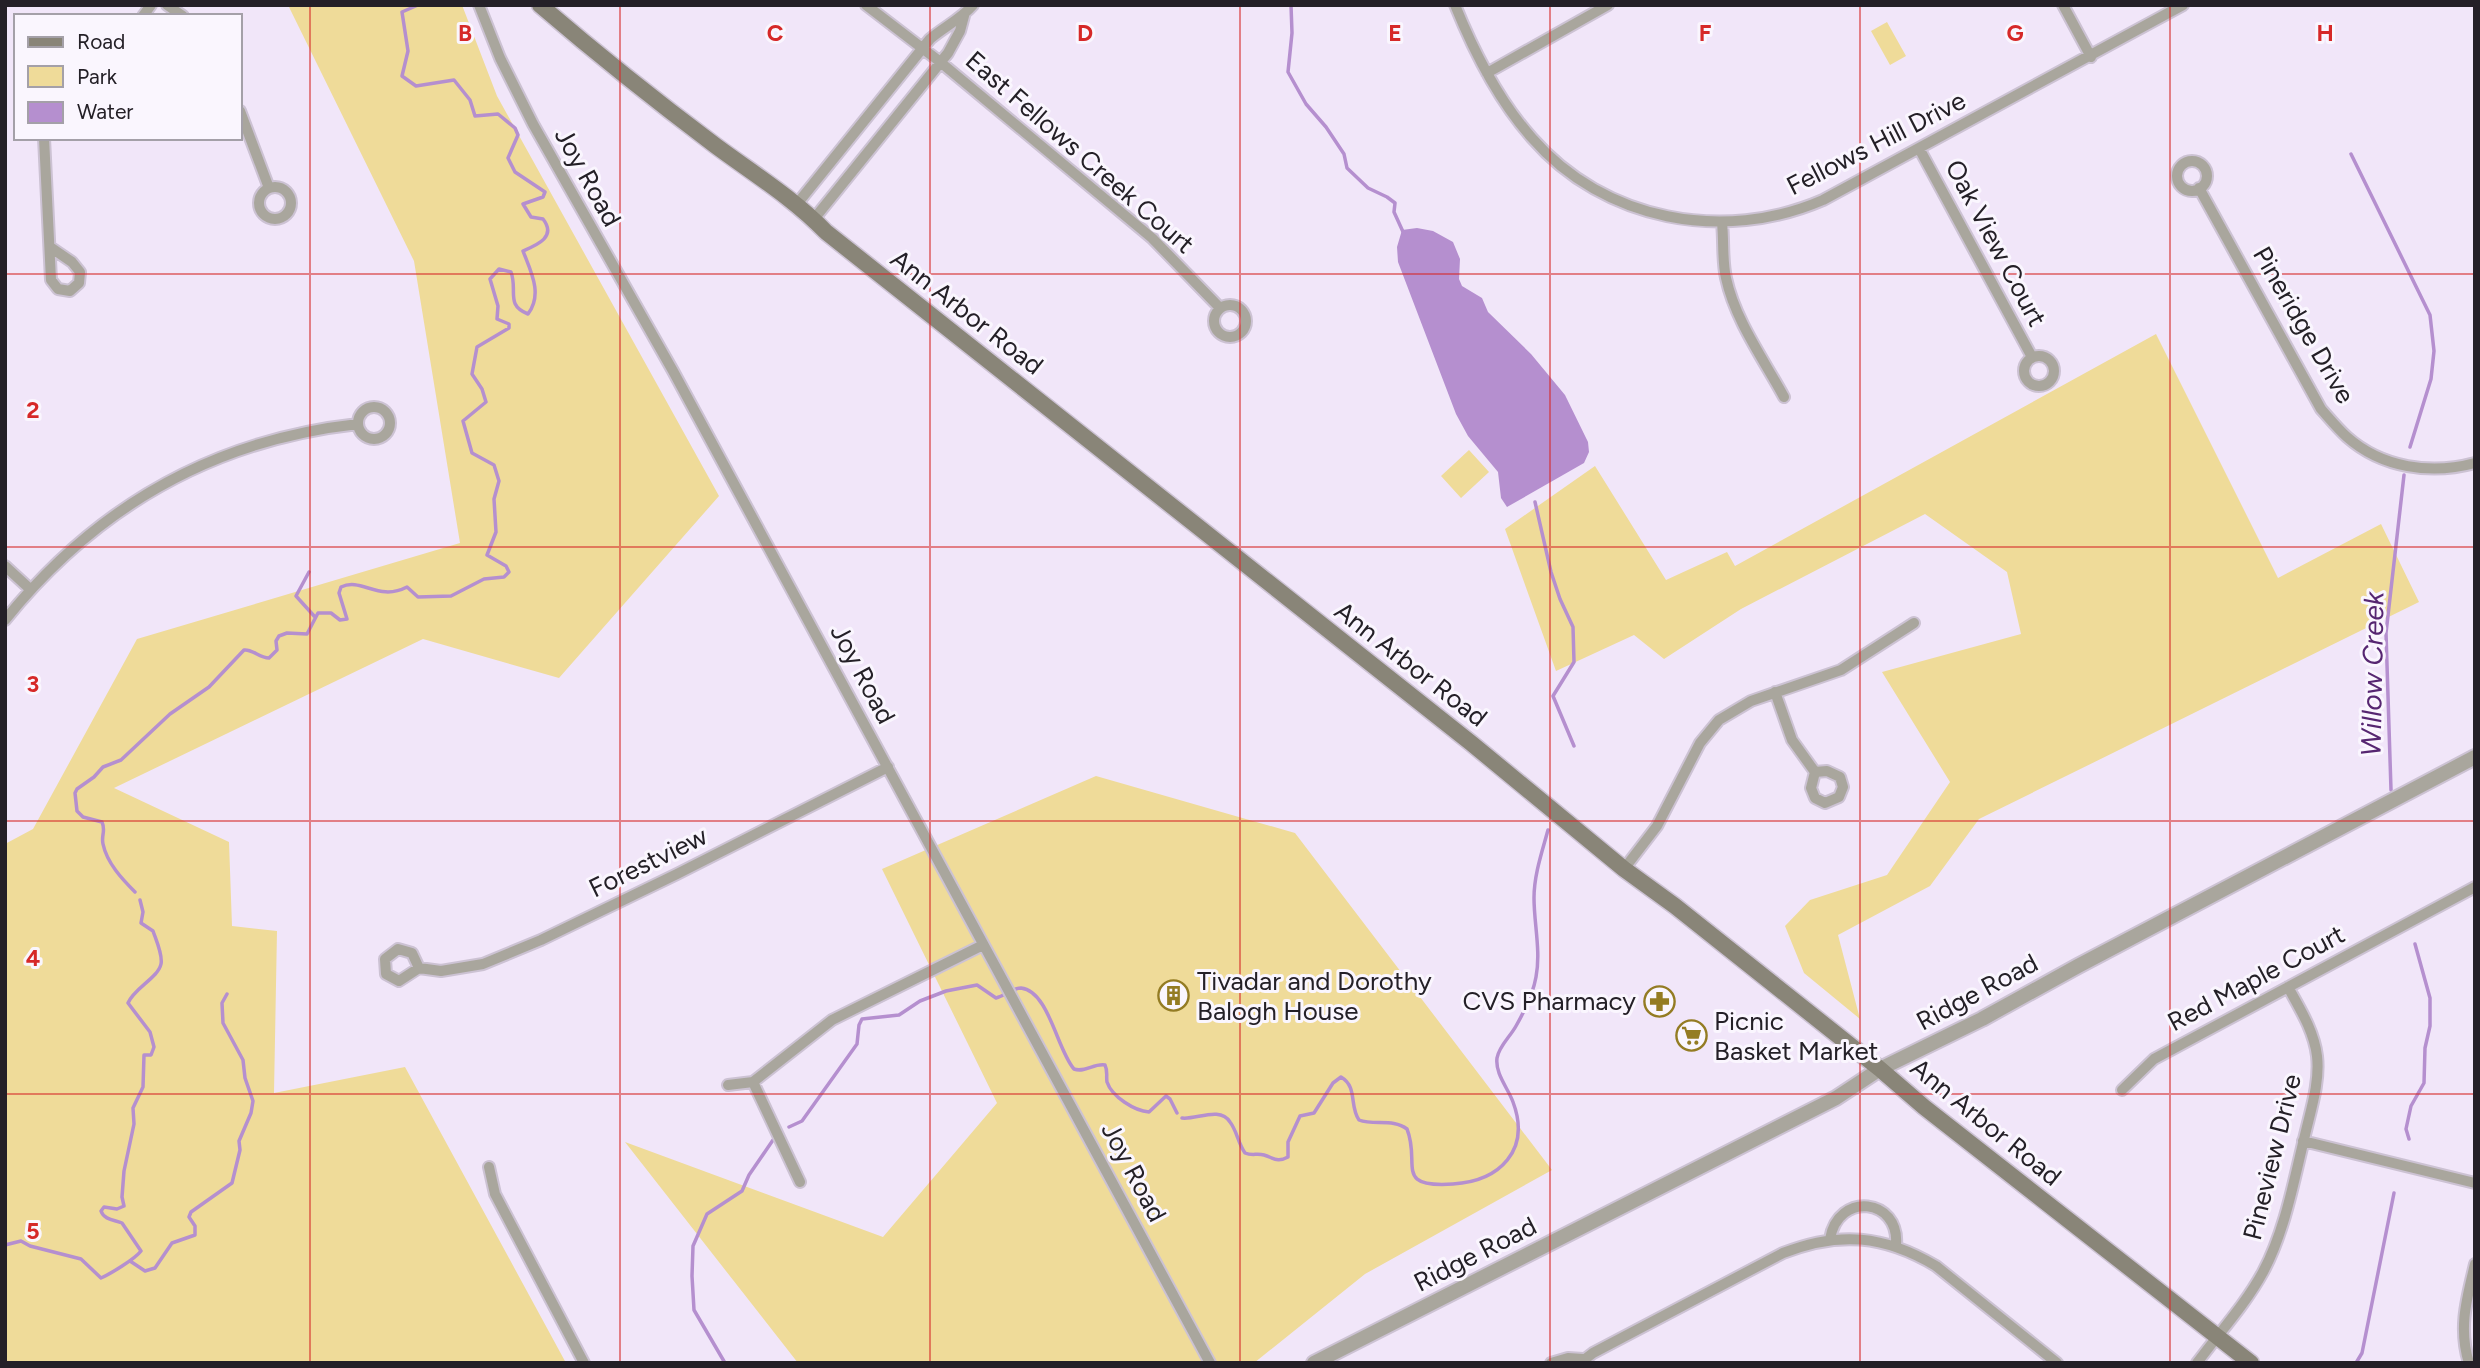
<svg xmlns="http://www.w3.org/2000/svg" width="2480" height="1368" font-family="Figtree,sans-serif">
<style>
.green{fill:#efdb99}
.water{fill:#b58fcf}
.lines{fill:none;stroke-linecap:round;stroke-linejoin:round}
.stream{stroke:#b58fcf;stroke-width:3.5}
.minor-casing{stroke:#ccc2d3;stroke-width:14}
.tertiary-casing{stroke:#ccc2d3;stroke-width:18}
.secondary-casing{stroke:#ccc2d3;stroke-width:19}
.minor{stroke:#a9a69d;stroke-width:10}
.tertiary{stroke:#a9a69d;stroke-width:14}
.secondary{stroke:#898578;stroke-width:16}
.grid{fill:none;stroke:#d62828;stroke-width:2;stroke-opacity:0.55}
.labels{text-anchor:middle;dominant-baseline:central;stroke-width:6;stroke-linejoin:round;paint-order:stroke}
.street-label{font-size:26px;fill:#242027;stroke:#faf6fe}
.poi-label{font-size:26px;fill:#242027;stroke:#faf6fe;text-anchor:start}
.water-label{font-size:28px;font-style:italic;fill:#562671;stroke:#faf6fe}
.grid-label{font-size:23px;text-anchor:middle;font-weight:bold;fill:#d62828;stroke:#faf6fe;stroke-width:6;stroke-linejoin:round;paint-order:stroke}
</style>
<rect width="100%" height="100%" fill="#f1e6f9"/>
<!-- green -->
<path class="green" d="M288,5H462L497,96L719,496L559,678L423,639L114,788L229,842L232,926L277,931L274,1093L405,1067L566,1363H5V844L33,829L137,639L460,543L414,261Z
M1887,22L1906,56L1890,65L1871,31Z
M2156,334L2278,578L2381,524L2419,602L1979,819L1930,886L1838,935L1860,1019L1804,973L1785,926L1810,900L1887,875L1950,782L1882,672L2021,634L2007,572L1925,514L1741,609L1664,659L1634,635L1556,671L1505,529L1595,466L1666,580L1727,552L1735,566Z
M1469,450L1489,472L1461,498L1441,476Z
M1096,776L1295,833L1552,1170L1365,1274L1254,1363H798L625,1142L883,1237L997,1103L882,869Z"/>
<!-- water -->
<path class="water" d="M1417,228L1433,231L1453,242L1460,259L1459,279L1462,286L1482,298L1488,312L1531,354L1565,395L1588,442L1589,452L1584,463L1507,507L1501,498L1498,472L1468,436L1456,414L1398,262L1397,247L1402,230Z"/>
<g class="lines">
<!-- stream -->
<path class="stream" d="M1291,5L1292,33L1288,72L1306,104L1326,127L1344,154L1347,168L1368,188L1387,197L1395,203L1394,212L1404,234
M2351,154L2430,315L2434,351L2431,379L2410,447
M1535,502L1551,572L1560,599L1573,627L1574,662L1553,696L1574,746
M309,572L296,596L315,617
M2391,790L2386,633L2404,475
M135,892C122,879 107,863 103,844C101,835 106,831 102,822L83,817L77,811L75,793L77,789L94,777L103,767L121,760L170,714L209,687L244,650C253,649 259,658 269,658L277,650L276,641L279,636L287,633L307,634L318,613H331L340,620L347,619L339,593L341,587C362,577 378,602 407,587L418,597L451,596L484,579L504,577L509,572L506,566L487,555L496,532L494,499L499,481L494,465L472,453L463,421L486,402L482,389L472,374L477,347L509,328V324L497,319L498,306L490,279L499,269L511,272C518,291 505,305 528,314C543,294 531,272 523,251C537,245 557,237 543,219L531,217L523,204L543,197L545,192L515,172L508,158L518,135L515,128L498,114L475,116L470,100L454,80L416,86L402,76L408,51L402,12L418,5
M1182,1118C1196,1120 1220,1106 1230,1122C1237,1131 1238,1143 1245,1153C1252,1156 1257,1153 1264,1155C1274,1158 1277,1163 1288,1157V1142L1300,1116L1314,1113L1333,1083L1341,1077C1358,1087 1349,1106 1359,1120C1374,1126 1393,1118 1407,1129C1421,1164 1393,1188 1453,1184C1500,1181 1531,1150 1513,1102C1508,1088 1495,1074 1497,1058C1499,1046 1510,1037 1516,1026C1524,1012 1533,994 1536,977C1541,951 1534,924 1534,898C1534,875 1542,852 1548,830
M789,1127L802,1121L857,1044L859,1025L862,1019L899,1015L920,1001L946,991L977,985L996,998C1005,996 1012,988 1021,988C1049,991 1057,1050 1074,1069C1085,1073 1094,1063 1105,1065C1108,1071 1106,1076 1107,1082C1112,1097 1135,1111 1149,1112L1166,1096L1170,1099L1177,1113
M2409,1139L2406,1129L2411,1106L2424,1083L2425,1048L2430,1026V998L2415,944
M5,1245L21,1241L30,1246L81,1259L101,1278C110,1274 135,1259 141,1251L122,1223C115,1220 104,1220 101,1211L104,1207L117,1209L124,1206L122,1197L124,1171L134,1124L133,1108L143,1087L144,1055H151L154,1047L150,1032L128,1003C134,988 158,978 161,964C163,955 156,940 153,931L141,923L143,912L140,900
M130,1261L145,1271L155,1268L172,1243L195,1235V1226L189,1217L191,1212L232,1183L240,1150L239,1141L251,1113L253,1101L245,1078L243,1060L223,1023L222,1003L227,994
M725,1363L694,1310L692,1276L693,1246L707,1214L742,1191L749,1175L773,1140
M2356,1363L2362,1353L2394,1193"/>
<defs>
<path id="minor" d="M167,5L183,16
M479,5L500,58L533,124L673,371L1210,1363
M866,5L939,61L1152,238L1220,308
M1455,5C1474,52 1498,100 1532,138C1604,221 1724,243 1823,200L2183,5
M2063,5L2091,57
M143,16L151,5
M1487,73L1608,5
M240,111L269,188
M44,138L51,280L58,289L70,291L79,283L80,272L72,262L50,247
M1920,150L2032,357
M2177 176a15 15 0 1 1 30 0a15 15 0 1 1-30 0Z
M259 203a16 16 0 1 1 32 0a16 16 0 1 1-32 0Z
M2199,188L2321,409C2329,418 2338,429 2347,437C2382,468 2431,475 2475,463
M797,204L930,39C944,27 961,19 973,5
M814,219L948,53L960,31L964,16
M1722,223C1724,241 1722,260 1726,278C1735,320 1764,360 1784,397
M1214 321a16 16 0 1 1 32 0a16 16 0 1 1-32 0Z
M2024 371a15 15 0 1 1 30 0a15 15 0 1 1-30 0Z
M358 423a16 16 0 1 1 32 0a16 16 0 1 1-32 0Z
M5,566L30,589
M5,620C96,507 213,440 358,424
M1775,692L1792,740L1815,772
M1827,771L1840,777L1843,787L1839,797L1825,803L1815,798L1811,788L1815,772Z
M1624,869L1657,826L1700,743L1719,720L1751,701L1841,670L1914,623
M419,968L412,953L398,949L385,959L386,974L399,981L419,968L441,971L483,964L541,940L677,874L888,767
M728,1085L753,1082
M2122,1090L2154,1059L2475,887
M2303,1141L2475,1183
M489,1167L495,1194L584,1363
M800,1182L753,1082L832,1020L983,945
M1830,1239C1838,1191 1900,1198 1896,1245
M1551,1363L1568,1358L1583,1359
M1580,1363L1593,1353L1783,1253C1839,1231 1884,1235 1936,1266L2057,1363
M2197,1363C2219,1333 2245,1305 2263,1272C2285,1231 2294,1180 2305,1135C2311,1109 2320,1082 2317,1056C2314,1031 2300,1009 2288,987
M2469,1363C2458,1328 2467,1298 2475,1264"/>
<path id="tertiary" d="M1314,1363L1836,1098L1880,1069L1982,1019L2078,966L2475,757"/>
<path id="secondary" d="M540,5C597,54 656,101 716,146C754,174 793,198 826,232L1471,743L1624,869L1675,906L1880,1069L1924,1107L2251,1363"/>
</defs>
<!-- minor casing -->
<use href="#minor" class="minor-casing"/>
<!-- tertiary casing -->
<use href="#tertiary" class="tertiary-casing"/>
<!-- secondary casing -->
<use href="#secondary" class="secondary-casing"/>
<!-- minor -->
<use href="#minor" class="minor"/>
<!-- tertiary -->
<use href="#tertiary" class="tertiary"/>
<!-- secondary -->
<use href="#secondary" class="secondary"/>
</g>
<!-- grid -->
<path class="grid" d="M310,5V1363M620,5V1363M930,5V1363M1240,5V1363M1550,5V1363M1860,5V1363M2170,5V1363M5,274H2475M5,547H2475M5,821H2475M5,1094H2475"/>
<!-- icons -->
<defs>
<symbol id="building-ring" viewBox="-11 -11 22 22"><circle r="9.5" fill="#faf6fe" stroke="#947c23" stroke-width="1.5"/><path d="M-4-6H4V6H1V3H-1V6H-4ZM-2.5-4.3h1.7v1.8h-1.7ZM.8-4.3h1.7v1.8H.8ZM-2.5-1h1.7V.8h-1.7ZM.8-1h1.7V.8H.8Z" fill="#947c23"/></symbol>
<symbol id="pharmacy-ring" viewBox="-11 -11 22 22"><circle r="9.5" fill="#faf6fe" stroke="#947c23" stroke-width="1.5"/><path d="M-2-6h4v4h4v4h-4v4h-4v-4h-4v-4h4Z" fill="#947c23"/></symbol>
<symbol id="supermarket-ring" viewBox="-11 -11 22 22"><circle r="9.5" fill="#faf6fe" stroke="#947c23" stroke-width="1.5"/><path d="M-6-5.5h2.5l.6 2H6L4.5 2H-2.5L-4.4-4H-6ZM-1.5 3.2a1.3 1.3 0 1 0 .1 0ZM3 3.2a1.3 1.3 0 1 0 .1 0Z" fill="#947c23"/></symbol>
</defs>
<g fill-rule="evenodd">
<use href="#building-ring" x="1156" y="978" width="35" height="35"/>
<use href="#pharmacy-ring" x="1642" y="984" width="35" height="35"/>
<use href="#supermarket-ring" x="1674" y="1018" width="35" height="35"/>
</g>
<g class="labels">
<!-- street labels -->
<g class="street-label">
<text transform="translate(1876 143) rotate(-27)">Fellows Hill Drive</text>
<text transform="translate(1080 152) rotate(41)">East Fellows Creek Court</text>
<text transform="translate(588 177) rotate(61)">Joy Road</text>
<text transform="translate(1996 243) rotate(62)">Oak View Court</text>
<text transform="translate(967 312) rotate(38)">Ann Arbor Road</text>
<text transform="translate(2304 325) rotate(60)">Pineridge Drive</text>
<text transform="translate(1411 664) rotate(38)">Ann Arbor Road</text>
<text transform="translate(863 674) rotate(62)">Joy Road</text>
<text transform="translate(648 862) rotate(-26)">Forestview</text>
<text transform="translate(2256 978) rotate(-28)">Red Maple Court</text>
<text transform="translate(1977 992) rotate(-28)">Ridge Road</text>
<text transform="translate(1986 1122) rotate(39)">Ann Arbor Road</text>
<text transform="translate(2272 1157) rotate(-76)">Pineview Drive</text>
<text transform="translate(1134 1172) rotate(62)">Joy Road</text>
<text transform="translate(1475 1254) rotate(-27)">Ridge Road</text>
</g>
<!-- poi labels -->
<g class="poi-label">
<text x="1197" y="981">Tivadar and Dorothy<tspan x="1197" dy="30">Balogh House</tspan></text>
<text x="1636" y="1001" text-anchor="end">CVS Pharmacy</text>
<text x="1714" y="1021">Picnic<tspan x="1714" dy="30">Basket Market</tspan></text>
</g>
<!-- water labels -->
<g class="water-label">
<text transform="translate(2372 674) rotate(-89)">Willow Creek</text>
</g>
</g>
<g class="grid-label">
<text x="465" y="41">B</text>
<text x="775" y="41">C</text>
<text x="1085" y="41">D</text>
<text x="1395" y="41">E</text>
<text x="1705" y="41">F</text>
<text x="2015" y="41">G</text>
<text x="2325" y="41">H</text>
<text x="33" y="418">2</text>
<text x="33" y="692">3</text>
<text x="33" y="966">4</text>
<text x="33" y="1239">5</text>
</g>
<!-- border -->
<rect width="2480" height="1368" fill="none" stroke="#242027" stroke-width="14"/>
<!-- legend -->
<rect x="14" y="14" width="228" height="126" fill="#faf6fe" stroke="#a4a0a8" stroke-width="2"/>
<rect x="28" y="37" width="35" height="10" fill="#898578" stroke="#a4a0a8" stroke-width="2"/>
<text x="77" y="49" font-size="21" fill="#242027">Road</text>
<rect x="28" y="66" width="35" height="21" fill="#efdb99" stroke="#a4a0a8" stroke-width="2"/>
<text x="77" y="84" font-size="21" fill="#242027">Park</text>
<rect x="28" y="102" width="35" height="21" fill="#b58fcf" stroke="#a4a0a8" stroke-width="2"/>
<text x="77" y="119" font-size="21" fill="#242027">Water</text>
</svg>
